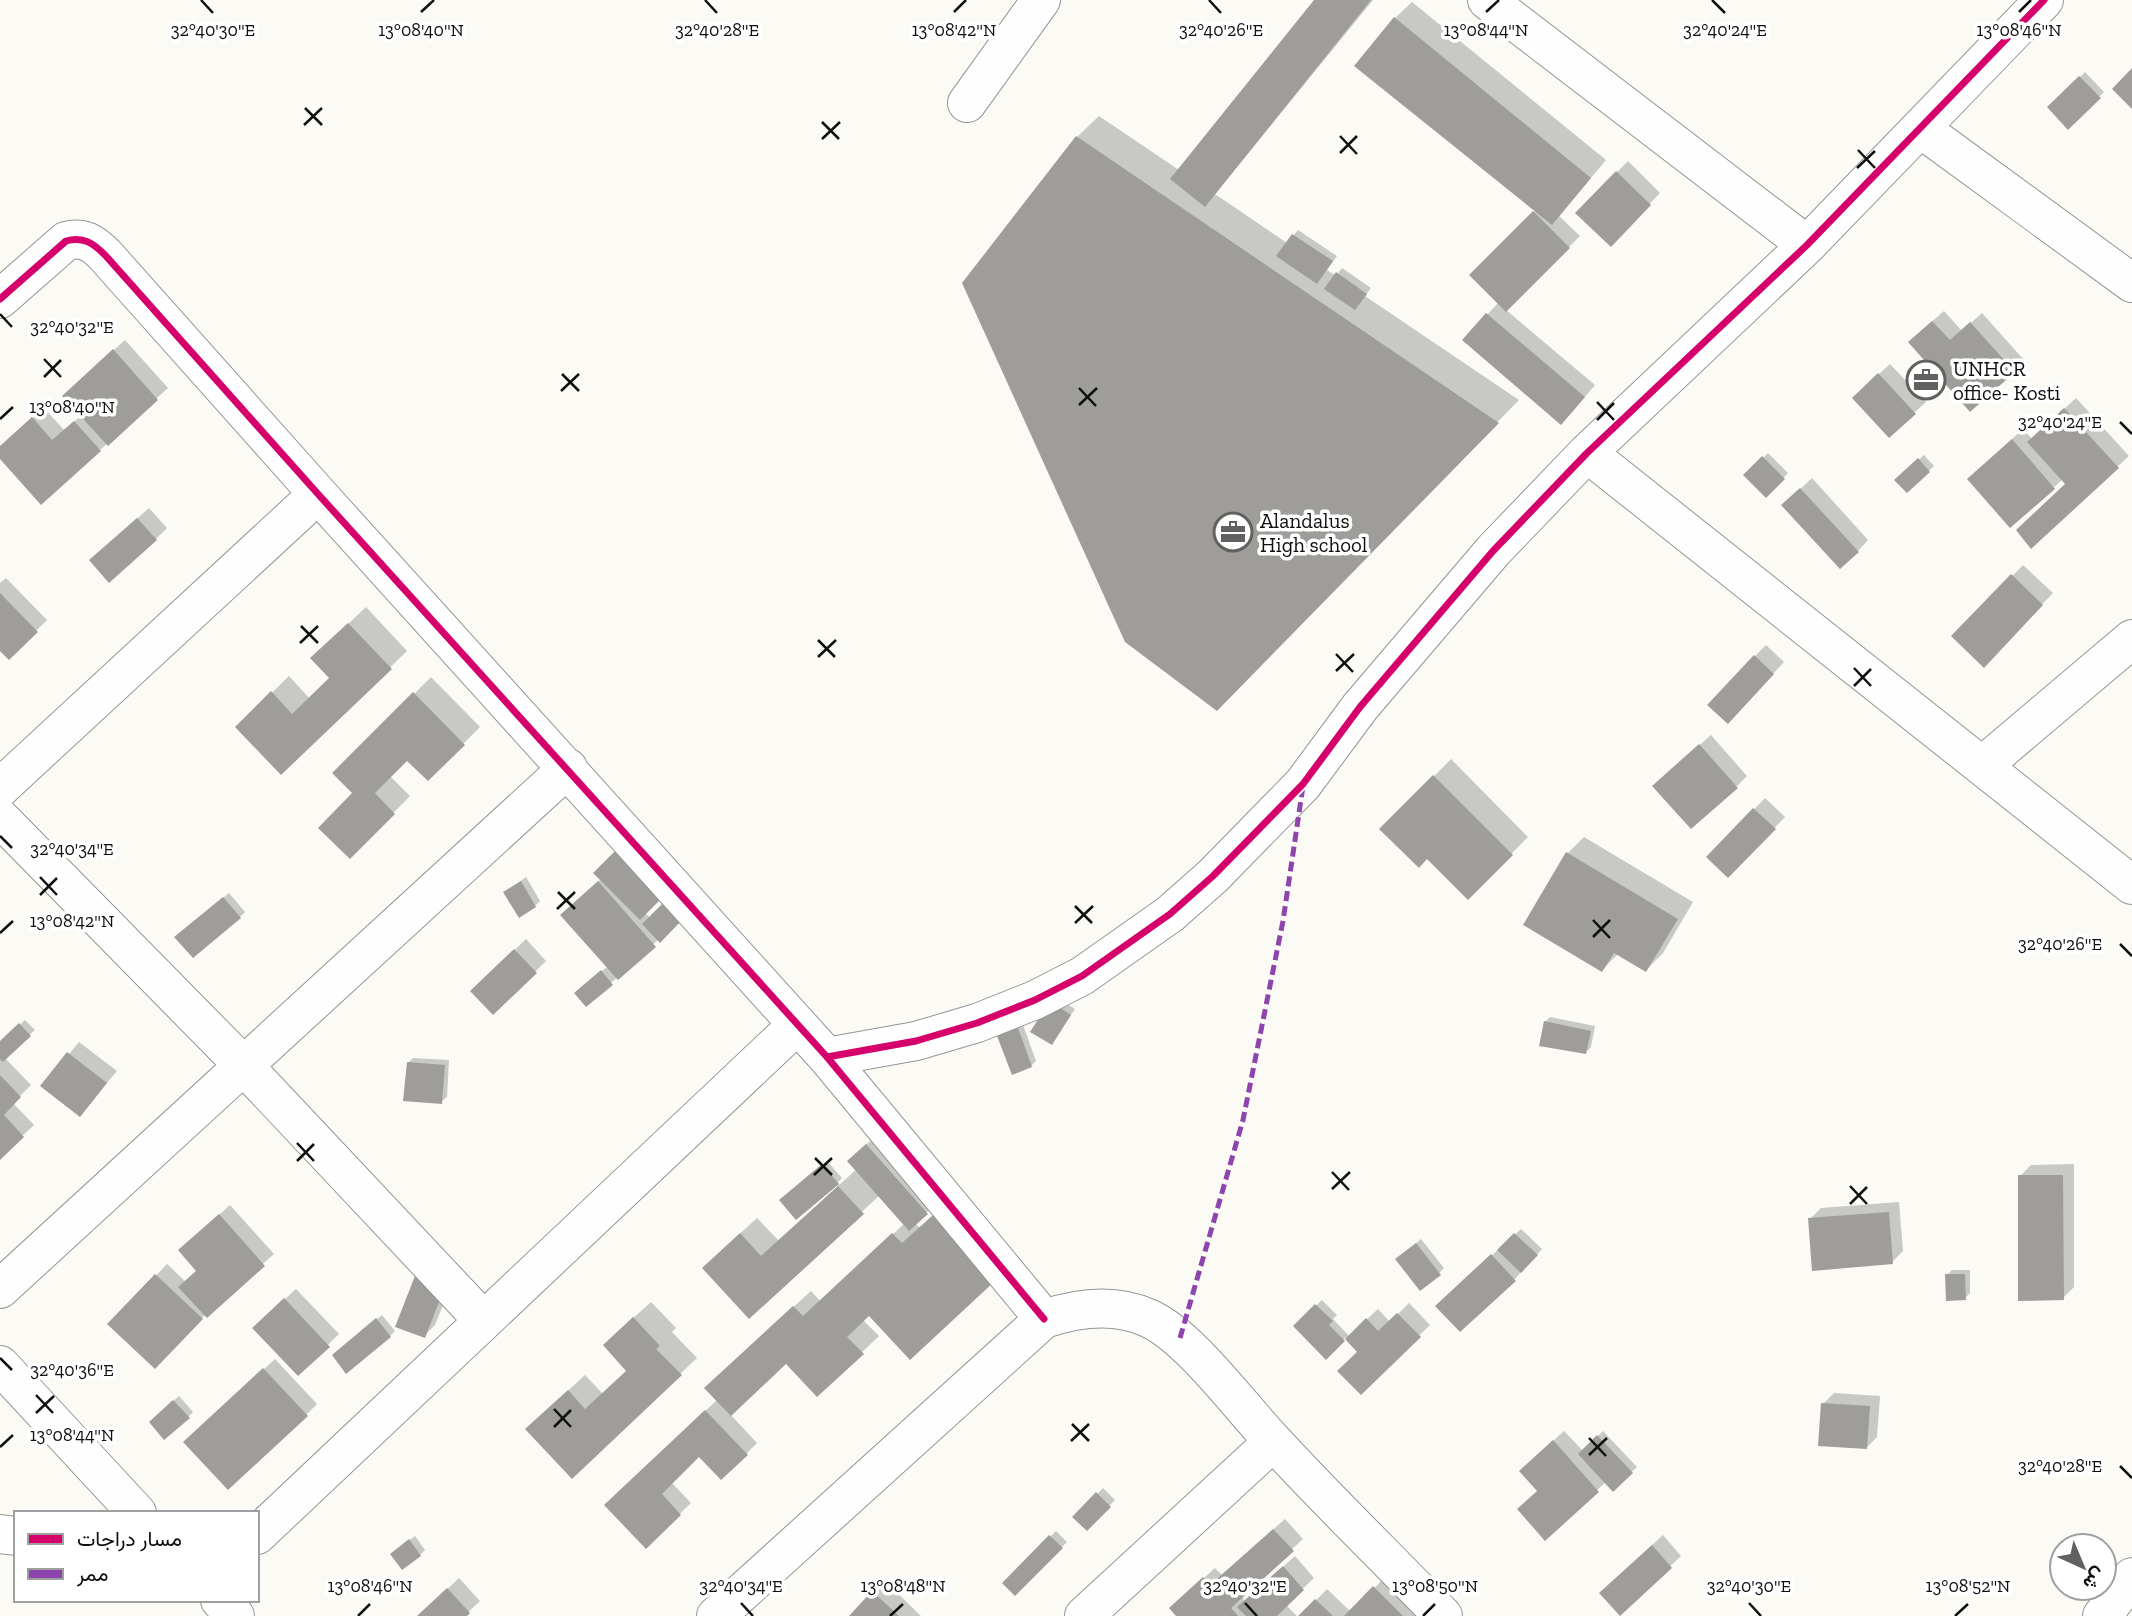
<svg xmlns="http://www.w3.org/2000/svg" width="2132" height="1616" font-family="'Zilla Slab',Vazirmatn,serif">
<style>
.shadow{fill:#0003}
.building{fill:#9f9d9a}
.lines{fill:none;stroke-linecap:round;stroke-linejoin:round}
.minor-casing{stroke:#959593;stroke-width:40}
.minor{stroke:#fefefe;stroke-width:38}
.quiet{stroke:#8e44ad;stroke-width:5;stroke-dasharray:10 5;stroke-linecap:butt}
.cycleway-casing{stroke:#fff;stroke-width:11}
.cycleway{stroke:#d6006c;stroke-width:7}
.ticks{fill:none;stroke:#0f0f0f;stroke-width:2.5}
.labels{text-anchor:middle;dominant-baseline:central;stroke-width:7;stroke-linejoin:round;paint-order:stroke}
.poi-label{font-size:21px;fill:#0f0f0f;stroke:#fff;text-anchor:start}
.ticks-label{font-size:18px;text-anchor:middle;fill:#0f0f0f;stroke:#fff;stroke-width:7;stroke-linejoin:round;paint-order:stroke}
</style>
<rect width="100%" height="100%" fill="#fbfaf5"/>
<!-- shadow -->
<path class="shadow" d="M1316,0H1373L1215,194L1287,243L1298,230L1337,256L1327,270L1336,276L1342,268L1371,288L1365,296L1519,400L1217,709L1077,137L1099,116L1179,170Z
M1412,2L1606,160L1559,216L1580,236L1506,310L1595,385L1572,412L1464,340L1499,302L1471,275L1536,210L1395,18Z
M2085,72L2104,92L2068,127L2049,107Z
M1628,161L1660,193L1611,244L1578,212Z
M1944,311L1962,331L1982,313L2024,360L2014,371L1921,331Z
M125,340L168,388L157,398L100,450L0,456V447L44,408L64,430L82,415L75,385Z
M1890,364L1926,402L1890,435L1865,387Z
M2076,398L2129,456L2031,546L2067,484L2063,479L2010,526L1980,468L2023,429L2032,439Z
M1768,453L1788,473L1766,496L1746,475Z
M1924,455L1934,466L1907,491L1896,480Z
M1812,478L1868,540L1858,551L1794,495Z
M149,508L167,528L156,539L102,550Z
M2023,565L2053,593L1984,665L1954,636Z
M6,578L47,620L9,658L0,648V583Z
M366,607L407,651L281,773L237,727L289,676L310,699L331,678L329,642Z
M1766,645L1784,662L1739,711L1755,656Z
M431,677L480,727L428,779L407,758L390,776L410,796L350,857L354,793L335,773Z
M1711,735L1747,776L1737,786L1666,775Z
M1451,759L1528,837L1468,898L1427,857L1382,829Z
M1765,798L1785,817L1728,876L1708,857Z
M1584,837L1693,902L1663,953L1646,970L1619,953L1602,970L1568,853Z
M526,877L540,901L535,906L506,892Z
M601,879L651,918L685,915L611,983L582,988L608,966L573,904Z
M229,893L245,912L240,917L182,932Z
M526,939L546,961L493,1013L472,991Z
M1056,997L1075,1009L1052,1043Z
M1550,1017L1595,1026L1591,1047L1586,1052L1545,1022Z
M25,1020L35,1030L5,1058L31,1085L13,1103L34,1125L0,1157V1043Z
M1023,1025L1036,1061L1031,1066L999,1037L1004,1032Z
M79,1042L117,1071L80,1115L43,1086Z
M413,1058L449,1060L447,1097L441,1102L408,1063Z
M878,1134L938,1202L915,1223L920,1228L869,1314L863,1320L879,1336L817,1395L786,1362L730,1414L757,1443L746,1454L699,1455L671,1482L691,1503L646,1547L617,1494L718,1399L723,1371L811,1291L820,1301L905,1223L880,1195L749,1316L721,1251L757,1218L779,1241L838,1186L836,1184L787,1196L827,1161L842,1178L837,1183L839,1185L857,1169L860,1150Z
M2074,1164V1287L2063,1298L2020,1176L2031,1165Z
M1899,1202L1903,1251L1892,1262L1810,1219L1821,1208Z
M230,1205L274,1254L205,1315L155,1367L110,1324L167,1264L186,1282L198,1271L191,1240Z
M1521,1229L1542,1249L1514,1280L1448,1295Z
M1421,1239L1444,1268L1439,1273L1402,1255Z
M458,1268L435,1325L424,1336L397,1326Z
M1952,1270H1970V1293L1965,1298L1947,1275Z
M296,1289L339,1334L298,1374L265,1317Z
M1322,1300L1337,1315L1333,1319L1349,1336L1378,1309L1390,1322L1409,1303L1430,1325L1361,1392L1359,1351L1346,1337L1326,1357L1295,1326Z
M651,1302L676,1328L672,1332L697,1358L572,1476L544,1413L585,1375L603,1394L628,1370L621,1329Z
M382,1315L395,1331L390,1336L339,1350Z
M275,1359L317,1404L306,1415L197,1431Z
M1834,1393L1880,1396L1877,1437L1866,1448L1823,1404Z
M179,1396L193,1412L188,1417L151,1422Z
M1564,1431L1583,1451L1603,1431L1637,1467L1613,1489L1606,1482L1545,1538L1532,1460Z
M1103,1488L1115,1500L1087,1529L1075,1517Z
M1285,1519L1303,1539L1241,1596L1245,1601L1295,1556L1314,1578L1286,1605L1297,1616H1178L1182,1598L1215,1568L1222,1575Z
M1056,1531L1067,1542L1015,1594L1004,1583Z
M1663,1535L1681,1556L1620,1614L1612,1582Z
M415,1536L425,1550L420,1555L398,1549Z
M1385,1577L1425,1616H1301L1327,1589L1351,1612Z
M459,1578L480,1601L464,1616H419Z
M885,1581L921,1616H851Z"/>
<!-- building -->
<path class="building" d="M1314,0H1371L1205,207L1170,179Z
M1394,17L1591,178L1552,225L1354,66Z
M2132,68V109L2112,89Z
M2079,76L2101,98L2068,130L2047,107Z
M1076,136L1499,423L1217,711L1125,642L962,283Z
M1616,171L1651,205L1611,247L1575,213Z
M1533,211L1570,248L1506,312L1469,275Z
M1292,234L1333,261L1317,284L1276,256Z
M1336,272L1367,294L1355,310L1324,289Z
M1486,313L1585,397L1561,425L1462,340Z
M1932,321L1950,340L1970,322L2015,372L1970,412L1908,342Z
M113,349L158,400L108,446L62,396Z
M1878,373L1916,414L1889,438L1852,398Z
M2064,408L2119,468L2031,549L2016,530L2065,484L2027,442Z
M32,417L52,440L74,421L101,451L41,505L0,459V446Z
M2012,439L2055,489L2010,528L1967,479Z
M1762,456L1785,479L1766,498L1743,475Z
M1918,458L1930,472L1907,493L1894,480Z
M1800,488L1859,552L1840,569L1781,505Z
M137,518L157,540L109,583L89,560Z
M2011,574L2043,605L1984,668L1951,636Z
M0,593L38,632L9,660L0,651Z
M348,623L392,669L281,775L235,727L271,691L292,714L329,678L310,658Z
M1754,655L1774,674L1728,724L1707,705Z
M413,692L465,745L428,781L407,761L375,793L395,814L350,859L318,828L352,793L332,773Z
M1699,744L1738,788L1691,829L1652,786Z
M1433,775L1513,855L1468,900L1427,859L1419,868L1379,829Z
M1753,808L1776,829L1728,878L1706,857Z
M615,851L662,898L640,920L593,873Z
M1566,852L1678,919L1646,972L1614,953L1602,972L1523,925Z
M521,881L536,907L519,918L503,892Z
M598,881L656,947L618,980L560,915Z
M223,897L241,918L193,958L174,937Z
M663,903L681,921L660,943L642,924Z
M514,949L537,973L493,1015L470,991Z
M601,970L613,985L586,1007L574,993Z
M1050,1001L1071,1015L1052,1045L1030,1032Z
M1544,1021L1591,1031L1586,1054L1539,1046Z
M19,1023L31,1036L3,1062L0,1059V1041Z
M1018,1028L1032,1067L1012,1075L997,1036Z
M67,1052L107,1083L80,1117L40,1086Z
M407,1062L445,1065L442,1104L403,1101Z
M0,1075L21,1097L4,1115L24,1137L0,1160Z
M866,1144L928,1214L909,1231L847,1161Z
M822,1164L839,1184L796,1220L779,1200Z
M2018,1175H2063L2064,1300L2018,1301Z
M838,1186L864,1214L749,1319L702,1268L740,1233L761,1256Z
M1889,1212L1893,1264L1812,1271L1808,1218Z
M219,1214L265,1266L207,1318L178,1287L196,1271L178,1250Z
M933,1215L995,1281L910,1360L869,1316L847,1337L864,1354L817,1397L786,1364L731,1416L704,1388L793,1306L803,1316L892,1233L902,1243Z
M1514,1233L1538,1255L1521,1273L1497,1250Z
M1416,1243L1441,1275L1420,1291L1395,1259Z
M1491,1254L1516,1281L1460,1332L1435,1306Z
M418,1268L448,1279L425,1338L395,1327Z
M155,1274L203,1319L155,1369L107,1324Z
M1945,1274H1965L1966,1300L1946,1301Z
M284,1298L330,1347L298,1376L252,1328Z
M1315,1304L1333,1321L1329,1325L1345,1341L1326,1360L1293,1326Z
M1397,1313L1421,1337L1361,1395L1337,1371L1357,1352L1345,1339L1366,1318L1378,1331Z
M633,1317L660,1346L656,1349L682,1375L572,1479L525,1429L568,1390L585,1409L626,1371L603,1345Z
M376,1318L391,1337L346,1374L332,1355Z
M263,1368L308,1416L228,1490L183,1442Z
M173,1400L190,1418L164,1440L149,1422Z
M1821,1403L1870,1406L1867,1449L1818,1446Z
M705,1410L748,1455L721,1480L699,1457L662,1494L681,1515L646,1549L604,1505Z
M1597,1435L1633,1473L1613,1492L1578,1454Z
M1553,1440L1599,1492L1545,1541L1517,1509L1537,1491L1519,1471Z
M1096,1492L1111,1507L1087,1531L1072,1517Z
M1273,1529L1294,1551L1231,1608L1238,1616H1176L1169,1608L1203,1577L1210,1585Z
M1049,1535L1063,1548L1015,1596L1002,1583Z
M409,1539L421,1556L402,1570L390,1554Z
M1652,1545L1672,1568L1620,1616L1599,1593Z
M1283,1566L1304,1590L1277,1616H1246L1237,1607Z
M1373,1586L1403,1616H1344Z
M447,1588L470,1613L467,1616H417Z
M872,1591L899,1616H849Z
M1315,1599L1333,1616H1298Z"/>
<g class="lines">
<defs>
<path id="minor" d="M1487,0L1807,245
M967,103L1041,0
M1920,128L2132,283
M0,299L66,241C83,236 93,243 105,255L318,494L827,1057L1044,1319
M1587,453L2132,885
M1982,766L2132,639
M0,788L318,494
M0,818L243,1065L483,1320
M827,1057L916,1041L977,1023L1035,1000L1082,976L1170,914L1213,876L1303,784L1360,707L1493,551L1587,453L1807,245L2044,0
M0,1289L568,768
M0,1365L137,1513
M0,1534L16,1536
M257,1535L797,1025
M220,1600L235,1616
M716,1616L1044,1319C1077,1308 1115,1303 1148,1318C1188,1335 1240,1406 1272,1440C1327,1500 1386,1557 1443,1616
M1084,1616L1273,1442
M2102,1616L2132,1577"/>
</defs>
<!-- minor casing -->
<use href="#minor" class="minor-casing"/>
<!-- minor -->
<use href="#minor" class="minor"/>
<!-- quiet -->
<path class="quiet" d="M1180,1338L1243,1120L1283,921L1303,786"/>
<defs>
<path id="cycleway" d="M0,299L66,241C83,236 93,243 105,255L318,494L827,1057L1044,1319
M827,1057L916,1041L977,1023L1035,1000L1082,976L1170,914L1213,876L1303,784L1360,707L1493,551L1587,453L1807,245L2044,0"/>
</defs>
<!-- cycleway casing -->
<use href="#cycleway" class="cycleway-casing"/>
<!-- cycleway -->
<use href="#cycleway" class="cycleway"/>
</g>
<!-- ticks -->
<path class="ticks" d="M201,0L213,13M705,0L717,13M1209,0L1221,13M1712,0L1725,13M421,12L434,0M954,12L966,0M1486,12L1499,0M2019,12L2031,0M305,108L322,125M822,122L839,139M304,125L322,108M1340,136L1357,154M822,139L840,122M1858,150L1875,168M1340,153L1357,136M1857,168L1875,151M0,314L12,327M44,359L61,377M562,374L579,391M44,377L61,360M1079,388L1096,406M561,391L579,374M1597,402L1614,420M1079,405L1097,388M0,419L13,407M1597,420L1614,403M2120,422L2132,434M301,626L318,643M818,640L835,657M300,643L318,626M1336,654L1353,672M818,657L836,640M1854,668L1871,686M1336,671L1354,654M1854,686L1871,669M0,836L12,848M40,877L57,895M558,892L575,909M40,895L57,878M1075,906L1092,923M557,909L575,892M1593,920L1610,938M1075,923L1093,906M0,933L13,921M1593,937L1610,920M2120,944L2132,956M297,1143L314,1161M815,1158L832,1175M297,1161L314,1144M1332,1172L1349,1190M814,1175L832,1158M1850,1186L1867,1204M1332,1189L1350,1172M1850,1204L1867,1187M0,1358L12,1370M36,1395L53,1413M554,1409L571,1427M36,1413L54,1396M1072,1424L1089,1441M554,1427L571,1410M1589,1438L1606,1456M1071,1441L1089,1424M0,1447L13,1435M1589,1455L1607,1438M2120,1466L2132,1478M741,1603L753,1616M1245,1603L1257,1616M1749,1603L1761,1616M358,1616L370,1604M890,1616L903,1604M1423,1616L1435,1604M1955,1616L1968,1604"/>
<!-- icons -->
<defs>
<symbol id="office-ring" viewBox="-11 -11 22 22"><circle r="9.5" fill="#fff" stroke="#626160" stroke-width="1.5"/><path d="M-6-3h4V-5.5h4V-3h4V5H-6ZM-1-4.5V-3h2v-1.5ZM-6 0V1H6V0Z" fill="#626160"/></symbol>
</defs>
<g fill-rule="evenodd">
<use href="#office-ring" x="1904" y="358" width="44" height="44"/>
<use href="#office-ring" x="1211" y="510" width="44" height="44"/>
</g>
<g class="labels">
<!-- poi labels -->
<g class="poi-label">
<text x="1953" y="368">UNHCR<tspan x="1953" dy="24">office- Kosti</tspan></text>
<text x="1260" y="520">Alandalus<tspan x="1260" dy="24">High school</tspan></text>
</g>
</g>
<g class="ticks-label">
<text x="421" y="36">13°08'40"N</text>
<text x="954" y="36">13°08'42"N</text>
<text x="1486" y="36">13°08'44"N</text>
<text x="2019" y="36">13°08'46"N</text>
<text x="213" y="36">32°40'30"E</text>
<text x="717" y="36">32°40'28"E</text>
<text x="1221" y="36">32°40'26"E</text>
<text x="1725" y="36">32°40'24"E</text>
<text x="72" y="333">32°40'32"E</text>
<text x="72" y="413">13°08'40"N</text>
<text x="2060" y="428">32°40'24"E</text>
<text x="72" y="855">32°40'34"E</text>
<text x="72" y="927">13°08'42"N</text>
<text x="2060" y="950">32°40'26"E</text>
<text x="72" y="1376">32°40'36"E</text>
<text x="72" y="1441">13°08'44"N</text>
<text x="2060" y="1472">32°40'28"E</text>
<text x="741" y="1592">32°40'34"E</text>
<text x="1245" y="1592">32°40'32"E</text>
<text x="1749" y="1592">32°40'30"E</text>
<text x="370" y="1592">13°08'46"N</text>
<text x="903" y="1592">13°08'48"N</text>
<text x="1435" y="1592">13°08'50"N</text>
<text x="1968" y="1592">13°08'52"N</text>
</g>
<!-- legend -->
<rect x="14" y="1511" width="245" height="91" fill="#ffffff" stroke="#9f9f9f" stroke-width="2"/>
<rect x="28" y="1534" width="35" height="10" fill="#d6006c" stroke="#9f9f9f" stroke-width="2"/>
<text x="77" y="1546" font-size="21" fill="#0f0f0f">مسار دراجات</text>
<rect x="28" y="1569" width="35" height="10" fill="#8e44ad" stroke="#9f9f9f" stroke-width="2"/>
<text x="77" y="1581" font-size="21" fill="#0f0f0f">ممر</text>
<!-- north arrow -->
<g transform="translate(2083 1567) rotate(136)"><circle r="33" fill="#ffffff" stroke="#9f9f9f" stroke-width="2"/>
<path d="M0-5L12 26L0 18L-12 26Z" fill="#626160"/>
<text y="-10" font-size="19" font-weight="bold" text-anchor="middle" fill="#0f0f0f">ش</text>
</g>
</svg>
